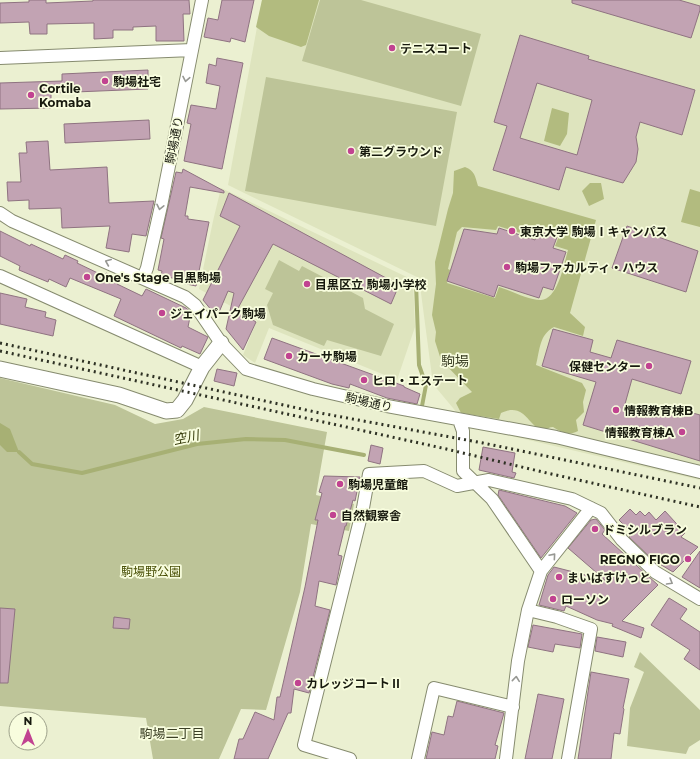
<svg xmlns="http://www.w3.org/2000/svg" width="700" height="759" font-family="Montserrat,'Noto Sans JP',sans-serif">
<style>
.built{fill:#dee4be}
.green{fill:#bdc498}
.forest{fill:#b2bb7f;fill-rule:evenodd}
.water{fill:#a7b074}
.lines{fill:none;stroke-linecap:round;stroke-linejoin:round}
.stream{stroke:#a7b074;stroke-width:4}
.building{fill:#c2a3b3;stroke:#8f7381;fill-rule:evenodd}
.minor-casing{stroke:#868b6f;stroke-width:14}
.tertiary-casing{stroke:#868b6f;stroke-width:17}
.minor{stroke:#fff;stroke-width:12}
.tertiary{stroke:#fff;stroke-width:15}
.rail{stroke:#2d3023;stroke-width:3;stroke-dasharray:2 4;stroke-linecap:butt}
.oneway{stroke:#979893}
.poi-dot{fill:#c14391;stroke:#f8fdde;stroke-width:1.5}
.labels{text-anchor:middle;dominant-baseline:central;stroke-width:3.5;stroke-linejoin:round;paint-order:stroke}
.poi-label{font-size:12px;font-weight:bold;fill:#17190e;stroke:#f8fdde;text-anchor:start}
.street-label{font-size:12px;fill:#17190e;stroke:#f8fdde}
.park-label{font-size:12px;fill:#484f06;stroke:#f8fdde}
.water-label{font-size:13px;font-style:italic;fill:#303504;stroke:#f8fdde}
.neighbourhood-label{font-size:13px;fill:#3b3f25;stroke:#f8fdde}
.quarter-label{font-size:14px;fill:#3b3f25;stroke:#f8fdde}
</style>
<rect width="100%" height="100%" fill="#ebf0d1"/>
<!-- built -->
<path class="built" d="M262,0H700V480L468,426L433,384L419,278L228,185Z
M221,188L413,280L415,327L397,380L269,328L255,363L243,355L257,320L199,289L213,221Z"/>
<!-- green -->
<path class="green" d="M320,0H361L481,34L461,106L302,61Z
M266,77L457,112L436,226L245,191Z
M279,260L299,271L302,266L363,298L365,309L394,324L381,356L327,340L324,346L273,325L267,305L273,293L265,289Z
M0,378L115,405L155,424L183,419L204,407L327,432L316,495L354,504L349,531L311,524L300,592L266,710L241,709L219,759H153L146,718L0,706Z
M640,652L700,710V740L689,747L686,754L627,746L630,708L644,672L634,667Z"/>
<!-- forest -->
<path class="forest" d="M262,0H319L306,45L301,47L269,36L256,27Z
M552,108L569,113L567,134L560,146L544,141Z
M465,167C475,171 475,176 478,186L596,220L570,313L585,327L583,336L554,327C539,335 540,350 536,365L582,383L586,390L583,402L584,412L576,420L578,431C569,436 561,432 553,427C550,427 546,429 544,430C529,430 526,401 501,413L499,419L461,413L456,403L460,398L472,392L441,360L435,341L436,332L432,315L436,284L435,262L448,209L453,193L454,171ZM498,226L534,237L537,229L559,236L555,246L568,250C564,264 558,299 541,300C531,301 509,290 499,287L495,298L447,283L450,270L448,269L457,232L462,227L496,230Z
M590,183H601L604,199L589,206L582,191Z
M690,189L700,192V227L681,222Z"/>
<!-- water -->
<path class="water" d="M0,423L10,429L19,452H7L0,445Z"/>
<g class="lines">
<!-- stream -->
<path class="stream" d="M416,283L419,365L426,385L422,406
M19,452L32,464L82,473L197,444L246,439L285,440L364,455"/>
</g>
<!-- building -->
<path class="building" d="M29,0H46V3L93,1V0H189L190,14H183L184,41H156V26L133,27V30H113V38L94,39V23L47,24V34H30L29,22L0,23V3L29,2Z
M222,0H254L245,42L231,38L230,42L204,37L208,18L218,20Z
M572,0H679L700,6V10L691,38L572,3Z
M520,35L589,56L588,59L695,90L682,135L640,122L636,137L638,149L636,162L623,183L566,167L559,190L493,170L507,126L494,122ZM537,83L592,100L577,155L520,138Z
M217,58L243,63L222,169L184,161L191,124L187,123L191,105L216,109L220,86L206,83L209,64L216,66Z
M148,70V89L51,93V108L0,109V83L62,81V74Z
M149,120L150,139L65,143L64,124Z
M48,141L50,170L107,167L109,203L154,201L146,236L132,234L129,252L106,248L110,226L62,228L61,208L29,209V200L8,201L7,182H21L19,153H27L26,142Z
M183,169L224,191V193L190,187L185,216H188V219L209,222L196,286L177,282L178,279L161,276L162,271L158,270L164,239L161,238L176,172L182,173Z
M229,193L399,285L391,304L273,244L237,310L256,322L243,350L226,329L234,293L228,291L217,317L203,300L240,226L220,216Z
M627,226L698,251L686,292L612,268Z
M499,228L535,240L538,231L557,237L553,248L566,252L553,290L543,287L539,298L498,285L494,297L447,281L464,229L497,234Z
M0,231L30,246L31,244L63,259L65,255L78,261L77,263L104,276L106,273L119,279L117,284L142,296L146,289L186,308L191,312L188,327L208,337L200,354L182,346L181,348L114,316L121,299L70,278L66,287L49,279L48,282L19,270L20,266L0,256Z
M0,293L27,299L25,307L46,312L45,317L56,320L53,336L0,324Z
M553,329L593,340L590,352L611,358L617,340L691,361L681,394L632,379L625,404L668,417L671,407L700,415V461L583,425L596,382L542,366Z
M272,338L404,386V387L420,394L417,404L387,398L350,384L349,388L332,384L264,359Z
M217,369L237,373L234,386L214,381Z
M371,445L383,448L380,464L368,461Z
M483,447L515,453L512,472L516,473L514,478L479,470Z
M324,476L360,477L355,501L353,500L346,526H345L338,555L342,556L336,585L319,581L315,606L330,610L309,693L294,689L291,713H288L268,759H234L239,739H243L255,712L274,720L277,697H280L305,587L318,520H315L322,493L319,492Z
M499,490L565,506L577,513L541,558L498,495Z
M630,509L636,515L640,511L645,516L649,512L656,520L665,511L685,533L681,537L698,547L673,572L653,560L629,537L632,533L619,520Z
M596,519L605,530L602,534L658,585L622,621L644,628L641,638L612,626L613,624L597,620L566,606L564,611L539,605L548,575L554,567L605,580L568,548L591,520Z
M700,551V588L682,577Z
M669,598L687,609L680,619L700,632V670L684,659L690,650L651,625Z
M0,608L15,609L8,683H0Z
M114,617L130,619L129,629L113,628Z
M533,625L582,634L580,648L555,644L553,652L528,647Z
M597,637L626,642L623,657L595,651Z
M591,672L629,679L623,708L624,709L620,734L614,733L611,759H578Z
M538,694L564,699L552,759H525Z
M457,701L504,713L495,745L498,746L495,759H426L432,732L444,735L448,716L453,717Z"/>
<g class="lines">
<defs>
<path id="minor" d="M0,58L192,50
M0,213L12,221L185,297L195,305L221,343L246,369L313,389L387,406L556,437L700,472
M0,276L202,367
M143,278L147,268L161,206L202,0
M459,420L463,431V471L492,499L541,571
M528,610L557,617L591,629L568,759
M350,759L304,745L363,508L369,474L424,471L457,486L489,480L572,499L601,513L622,540L655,572L700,599
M418,759L434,688L513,707
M506,759L518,661L528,610L541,571L591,508"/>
<path id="tertiary" d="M0,369L119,395L166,411L177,410L185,400L202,367L221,343"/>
</defs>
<!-- minor casing -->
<use href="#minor" class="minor-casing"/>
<!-- tertiary casing -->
<use href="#tertiary" class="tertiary-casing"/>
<!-- minor -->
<use href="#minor" class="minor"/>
<!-- tertiary -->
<use href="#tertiary" class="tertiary"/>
<!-- rail -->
<path class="rail" d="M0,343L320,413L483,443L700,488
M0,351L442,448L547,473L700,507"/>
</g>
<!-- one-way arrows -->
<defs><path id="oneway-chevron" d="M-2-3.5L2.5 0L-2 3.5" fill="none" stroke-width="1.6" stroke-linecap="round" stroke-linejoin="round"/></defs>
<g class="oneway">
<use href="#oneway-chevron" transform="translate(186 79) rotate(101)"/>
<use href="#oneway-chevron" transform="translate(160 207) rotate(102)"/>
<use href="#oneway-chevron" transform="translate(108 262) rotate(-157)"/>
<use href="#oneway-chevron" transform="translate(553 556) rotate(-49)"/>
<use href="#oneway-chevron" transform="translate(670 582) rotate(30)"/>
<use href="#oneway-chevron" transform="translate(516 679) rotate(-84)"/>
</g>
<!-- markers -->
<g class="poi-dot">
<circle cx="392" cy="48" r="4"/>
<circle cx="105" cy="81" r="4"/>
<circle cx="31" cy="95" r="4"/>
<circle cx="351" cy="151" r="4"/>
<circle cx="512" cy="231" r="4"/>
<circle cx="507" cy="267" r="4"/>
<circle cx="87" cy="277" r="4"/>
<circle cx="307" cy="284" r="4"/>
<circle cx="162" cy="313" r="4"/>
<circle cx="289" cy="356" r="4"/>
<circle cx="649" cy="366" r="4"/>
<circle cx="364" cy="380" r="4"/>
<circle cx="616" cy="410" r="4"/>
<circle cx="682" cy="432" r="4"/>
<circle cx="340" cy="484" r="4"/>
<circle cx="333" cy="515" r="4"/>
<circle cx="595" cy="529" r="4"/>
<circle cx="688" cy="559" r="4"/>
<circle cx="559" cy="577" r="4"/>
<circle cx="553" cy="599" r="4"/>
<circle cx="298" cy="683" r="4"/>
</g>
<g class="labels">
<!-- poi labels -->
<g class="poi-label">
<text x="400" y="48">テニスコート</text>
<text x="113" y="81">駒場社宅</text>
<text x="39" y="88">Cortile<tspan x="39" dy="14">Komaba</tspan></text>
<text x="359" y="151">第二グラウンド</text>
<text x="520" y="231">東京大学 駒場Ⅰキャンパス</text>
<text x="515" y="267">駒場ファカルティ・ハウス</text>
<text x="95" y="277">One's Stage 目黒駒場</text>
<text x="315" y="284">目黒区立 駒場小学校</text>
<text x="170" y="313">ジェイパーク駒場</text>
<text x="297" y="356">カーサ駒場</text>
<text x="641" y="366" text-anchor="end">保健センター</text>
<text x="372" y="380">ヒロ・エステート</text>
<text x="624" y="410">情報教育棟B</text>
<text x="674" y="432" text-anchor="end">情報教育棟A</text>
<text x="348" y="484">駒場児童館</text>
<text x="341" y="515">自然観察舎</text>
<text x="603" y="529">ドミシルブラン</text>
<text x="680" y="559" text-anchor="end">REGNO FIGO</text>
<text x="567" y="577">まいばすけっと</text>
<text x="561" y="599">ローソン</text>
<text x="306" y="683">カレッジコートⅡ</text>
</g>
<!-- street labels -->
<g class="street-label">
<text transform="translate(174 140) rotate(-79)">駒場通り</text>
<text transform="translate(369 402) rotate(13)">駒場通り</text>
</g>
<!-- park labels -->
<g class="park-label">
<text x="151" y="571">駒場野公園</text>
</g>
<!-- water labels -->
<g class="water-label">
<text transform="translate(186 437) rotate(-12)">空川</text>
</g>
<!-- neighbourhood labels -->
<g class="neighbourhood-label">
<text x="172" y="733">駒場二丁目</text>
</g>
<!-- quarter labels -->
<g class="quarter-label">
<text x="455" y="361">駒場</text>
</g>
</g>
<!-- north arrow -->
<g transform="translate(28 731)"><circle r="19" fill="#f8fdde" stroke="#9ea28b"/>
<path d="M0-3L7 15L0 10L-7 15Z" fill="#c14391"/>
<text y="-6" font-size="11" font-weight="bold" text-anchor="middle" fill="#17190e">N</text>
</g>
</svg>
